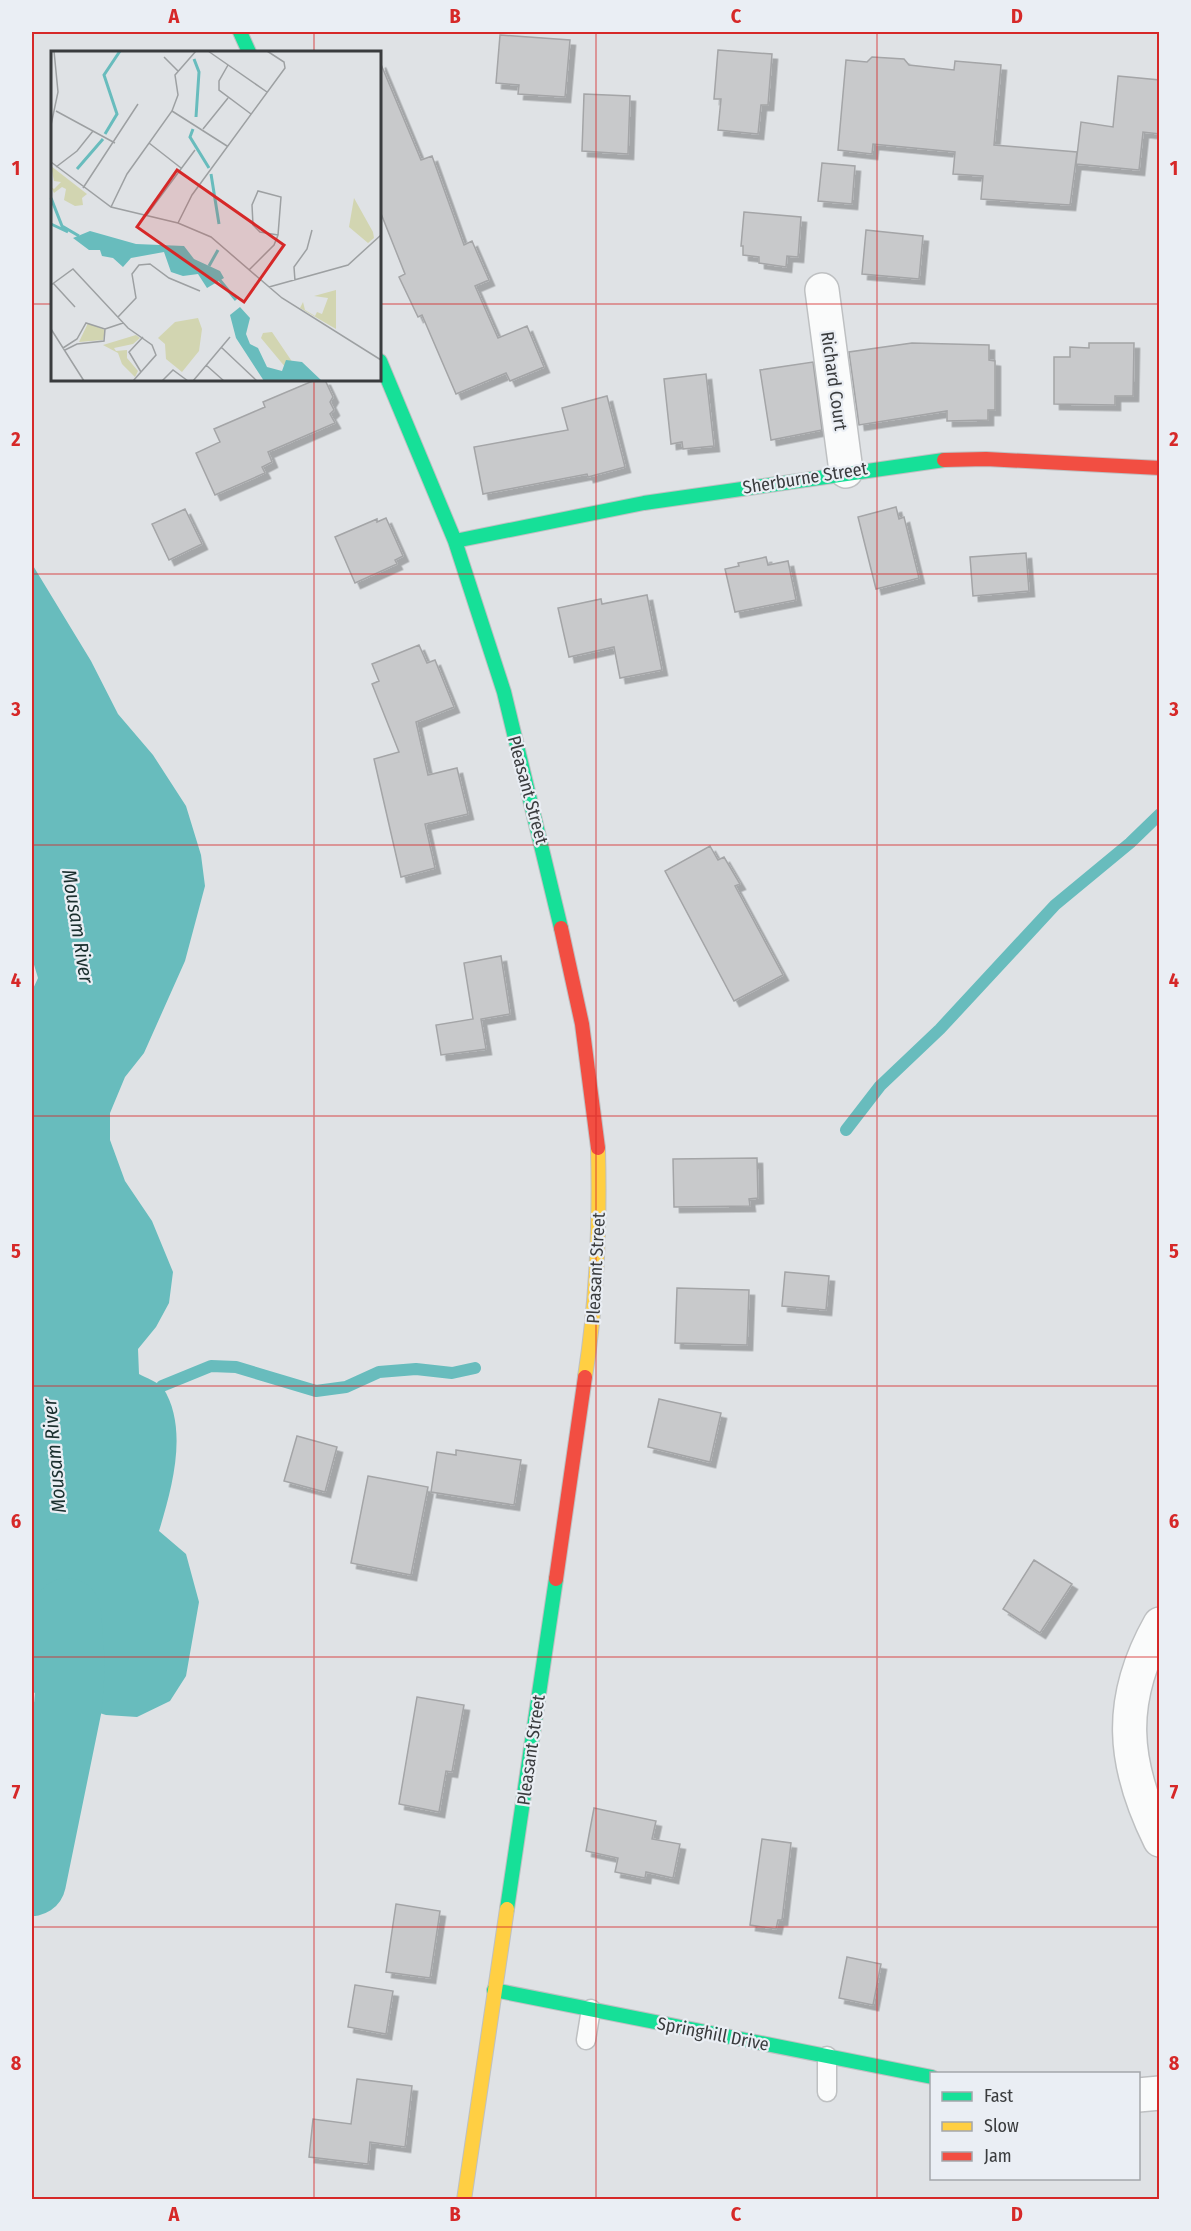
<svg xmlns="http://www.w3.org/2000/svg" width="1191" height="2231" font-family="'Fira Sans Condensed',sans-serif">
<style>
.water{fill:#68bcbd}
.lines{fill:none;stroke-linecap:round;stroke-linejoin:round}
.stream{stroke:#68bcbd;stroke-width:12}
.river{stroke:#68bcbd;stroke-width:68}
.building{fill:#c8c9cb;stroke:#a4a5a7;stroke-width:1.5;filter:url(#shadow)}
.lane-casing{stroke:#bec0c2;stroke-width:21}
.street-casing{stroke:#bec0c2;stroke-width:36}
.fast-casing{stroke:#bec0c2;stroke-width:16}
.slow-casing{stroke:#bec0c2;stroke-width:16}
.jam-casing{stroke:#bec0c2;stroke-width:16}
.lane{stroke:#fafbfb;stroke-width:18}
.street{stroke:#fafbfb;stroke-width:33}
.fast{stroke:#16e098;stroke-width:14}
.slow{stroke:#ffcf43;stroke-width:14}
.jam{stroke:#f24e42;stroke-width:14}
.grid{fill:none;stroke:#d62828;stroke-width:1.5;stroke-opacity:0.55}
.labels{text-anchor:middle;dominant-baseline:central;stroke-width:4.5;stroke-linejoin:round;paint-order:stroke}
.street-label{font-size:18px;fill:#3a3c3e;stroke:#eaeef4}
.water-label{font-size:20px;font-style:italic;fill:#1a2f2e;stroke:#eaeef4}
.inset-river{fill:none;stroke:#68bcbd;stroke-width:3}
.inset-road{fill:none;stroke:#9da0a2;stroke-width:1.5}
.view{fill:#d62828;fill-opacity:0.15;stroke:#d62828;stroke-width:3}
.inset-edge{fill:none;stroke:#3a3c3e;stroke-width:3}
.neatline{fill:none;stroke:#d62828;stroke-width:2}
.grid-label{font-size:20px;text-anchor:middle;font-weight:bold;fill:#d62828}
</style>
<defs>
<filter id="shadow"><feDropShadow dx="5.5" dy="5.5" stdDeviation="0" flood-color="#0004"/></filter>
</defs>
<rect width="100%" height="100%" fill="#dfe2e5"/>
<!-- water -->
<path class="water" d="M32,564L91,661L118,714L153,755L186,806L201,855L205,886L185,961L144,1053L125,1077L110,1113V1140L125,1181L152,1221L173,1272L169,1303L156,1327L138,1349L139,1374C146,1378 158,1382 163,1388C189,1428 172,1489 159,1531L186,1554L199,1602L186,1676L170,1701L137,1717L106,1715L32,1692V991L38,978L32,958Z"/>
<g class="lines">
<!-- stream -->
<path class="stream" d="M846,1130L880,1086L940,1029L1055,905L1130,843L1160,814
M162,1386L211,1366L236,1367L316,1391L346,1387L379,1372L416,1369L452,1373L475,1368"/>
<!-- river -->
<path class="river" d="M32,1882L68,1706L71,1666L67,1612"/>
</g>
<!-- building -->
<path class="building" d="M500,35L570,40L565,97L518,94L519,85L496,83Z
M718,50L772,54L768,105H761L758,134L718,130L721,99H714Z
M872,57L904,59L909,65L954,70L955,61L1001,65L994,145L1077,152L1070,205L981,199L983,176L953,174L955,152L873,144L872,154L838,150L846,60L867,62Z
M380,62L421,160L432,156L464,245L472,241L489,280L475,286L498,338L527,326L544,367L510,381L506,373L456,394L422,315L418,317L399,277L405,274L380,211Z
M1118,76L1160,80V134L1143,132L1139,170L1076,164L1081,122L1113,127Z
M584,94L630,96L628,154L582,151Z
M822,163L855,166L852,204L818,201Z
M744,212L801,217L798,257L787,256L786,267L759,263V257L743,255V246H741Z
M866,230L923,236L919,279L862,274Z
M912,343L989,345V360L995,361V410H988V420L947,421V411L859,425L849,352Z
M1089,343H1134L1133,396H1115V405L1054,404V357H1070V347L1089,348Z
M813,362L822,430L771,440L760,370Z
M706,374L714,446L683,449L682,442L671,444L664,379Z
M315,380H325L333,397L330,402L334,410L330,414L335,423L268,452L272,462L262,467L265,473L215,495L196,453L220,442L214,429L265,407L263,402Z
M607,396L625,467L588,477L587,474L483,494L474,447L568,430L562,408Z
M896,507L899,519L904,517L919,578L876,589L858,517Z
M185,509L202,544L169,560L152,524Z
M386,518L403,556L395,560L397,564L355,583L335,537L377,519V522Z
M1026,553L1029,591L973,596L970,557Z
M766,557L768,565L788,561L796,600L735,612L725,569L739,566L738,563Z
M647,595L662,670L620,678L614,647L569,657L558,608L601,599L602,604Z
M419,645L427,663L435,660L454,707L416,722L428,775L457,768L468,814L425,824L435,868L401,877L374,759L399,752L372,684L379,681L372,664Z
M710,846L718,860L724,857L740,884L735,886L783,975L734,1001L665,871Z
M501,956L510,1014L481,1019L486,1049L441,1055L436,1025L473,1019L464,963Z
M757,1158L758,1198L749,1199L750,1206L674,1207L673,1159Z
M785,1272L829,1276L826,1310L782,1306Z
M677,1288L749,1290L747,1345L675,1343Z
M659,1399L721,1413L710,1462L648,1447Z
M297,1436L337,1447L325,1492L284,1481Z
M456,1450L521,1460L514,1505L431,1492L437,1452L456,1455Z
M368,1476L428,1487L411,1575L351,1563Z
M1034,1560L1072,1584L1040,1633L1003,1609Z
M417,1697L464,1705L452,1772L446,1771L439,1812L399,1804Z
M594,1808L656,1821L652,1839L680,1844L673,1878L646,1872L645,1878L615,1872L618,1858L586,1851Z
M762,1839L791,1843L782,1920H778L776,1929L750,1925Z
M396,1904L440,1911L430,1978L386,1972Z
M847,1957L881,1964L873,2005L839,1998Z
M355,1985L393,1991L386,2034L348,2027Z
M357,2079L412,2086L405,2147L370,2142L368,2164L309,2157L313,2119L351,2124Z"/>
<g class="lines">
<defs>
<path id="lane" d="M586,2040L591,2009
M827,2092V2056"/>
<path id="street" d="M822,290L846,471
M1160,1624C1117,1700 1122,1763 1160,1840
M1138,2095L1160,2093"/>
<path id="fast" d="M240,32L249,52
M380,361L455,541L504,692L561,928
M455,541L644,503L944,460
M507,1909L556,1579
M494,1990L932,2077"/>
<path id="slow" d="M585,1377C597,1301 600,1225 598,1148
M464,2200L507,1909"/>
<path id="jam" d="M944,460L986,459L1160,468
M561,928L582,1024L598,1148
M556,1579L585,1377"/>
</defs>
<!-- lane casing -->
<use href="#lane" class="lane-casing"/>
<!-- street casing -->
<use href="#street" class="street-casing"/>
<!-- fast casing -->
<use href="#fast" class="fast-casing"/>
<!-- slow casing -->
<use href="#slow" class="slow-casing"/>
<!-- jam casing -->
<use href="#jam" class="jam-casing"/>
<!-- lane -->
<use href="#lane" class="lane"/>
<!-- street -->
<use href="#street" class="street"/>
<!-- fast -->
<use href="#fast" class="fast"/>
<!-- slow -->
<use href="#slow" class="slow"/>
<!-- jam -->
<use href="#jam" class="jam"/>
</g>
<!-- grid -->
<path class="grid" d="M314,32V52M596,32V2200M877,32V2200M32,304H52M380,304H1160M314,380V2200M32,574H1160M32,845H1160M32,1116H1160M32,1386H1160M32,1657H1160M32,1927H1160"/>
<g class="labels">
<!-- street labels -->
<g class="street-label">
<text transform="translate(834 381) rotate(82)">Richard Court</text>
<text transform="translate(805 478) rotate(-9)">Sherburne Street</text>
<text transform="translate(528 790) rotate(75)">Pleasant Street</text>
<text transform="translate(596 1268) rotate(-87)">Pleasant Street</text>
<text transform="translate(531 1750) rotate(-82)">Pleasant Street</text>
<text transform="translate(713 2034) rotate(11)">Springhill Drive</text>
</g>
<!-- water labels -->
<g class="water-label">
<text transform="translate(78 926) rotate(81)">Mousam River</text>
<text transform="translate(54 1456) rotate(-95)">Mousam River</text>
</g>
</g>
<!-- overview -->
<g transform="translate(51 51)">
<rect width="330" height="330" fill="#dfe2e5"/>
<path d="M0,115L36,143L31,147L32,154L24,155L13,149L15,138L11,136L3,142L0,136L3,138L10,131L3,130ZM303,147L322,181L323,187L317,192L298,176ZM285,239V278L249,257L252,251L254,259L264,265L266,261L271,263L277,247L263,245ZM147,267L151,278L148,300L131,321L115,308L114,293L107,287L124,271ZM37,272L54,279L52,289L28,291ZM221,281L242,312L235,317L210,287L212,282ZM85,284L89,287L82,293L63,297L65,300L76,299V307L87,320L84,326L71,313L67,302L52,294Z" fill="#d2d5b1"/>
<path d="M39,180L85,193L133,195L143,208L169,220L173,227L156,237L147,223L132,225L120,221L113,201L80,207L72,216L62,207L51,205L49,199H38L22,187ZM189,256L199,267L195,283L199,293L207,297L216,316L231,320L235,309L251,311L271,330H213L185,287L179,264Z" fill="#68bcbd"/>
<path class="inset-river" d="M143,8L148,21L145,66M142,78L139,86L158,117M54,83L66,63L53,24L69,0M26,118L52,88M160,123L168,173M0,147L11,175L28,185M0,173L17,181M158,215L167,199M168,228L185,249"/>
<path class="inset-road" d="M157,0L216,41M113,6L127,20M177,14L168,30V39L200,63M5,60L64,92M121,60L176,95M0,74L7,41L3,0M152,78L177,47M98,92L130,117M0,111L60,156L127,172L160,186L231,247L330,309M5,116L26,100L42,80M32,137L87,53M60,156L76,123L121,60L127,44L124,24L145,0M95,165L144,99M127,172L141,144L234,17L233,11L216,0M198,219L223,194L227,184L230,146L207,140L201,154L202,174L209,181L227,184M244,230L243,216L256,198L261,179M2,232L24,256M0,234L22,218L77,277L101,294L105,304L82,330M218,236L297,214L330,184M67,266L85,247L81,223L88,214L99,213L118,227L149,240M0,278L33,330M54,278L72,272M170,296L206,330M12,297L26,288L35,272L54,278L53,290L26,293L14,299M155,314L173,330M90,321L78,301L92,286M111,330L122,319L137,330M142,330L179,286"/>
<path class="view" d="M126,119L233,194L193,251L86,176Z"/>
<rect width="330" height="330" class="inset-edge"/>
</g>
<!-- border -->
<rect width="1191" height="2231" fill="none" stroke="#eaeef4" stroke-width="66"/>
<!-- legend -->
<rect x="930" y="2072" width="210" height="108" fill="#eaeef4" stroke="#a4a7ab" stroke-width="1.5"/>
<rect x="942" y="2092" width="30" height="9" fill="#16e098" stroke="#a4a7ab" stroke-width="1.5"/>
<text x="984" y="2102" font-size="18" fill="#3a3c3e">Fast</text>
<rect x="942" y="2122" width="30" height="9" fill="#ffcf43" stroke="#a4a7ab" stroke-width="1.5"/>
<text x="984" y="2132" font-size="18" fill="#3a3c3e">Slow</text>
<rect x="942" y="2152" width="30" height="9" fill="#f24e42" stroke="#a4a7ab" stroke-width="1.5"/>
<text x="984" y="2162" font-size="18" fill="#3a3c3e">Jam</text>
<rect x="33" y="33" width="1125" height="2165" class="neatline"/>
<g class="grid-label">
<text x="174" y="23">A</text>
<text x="455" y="23">B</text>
<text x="736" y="23">C</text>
<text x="1017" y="23">D</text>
<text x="16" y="175">1</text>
<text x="1174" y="175">1</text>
<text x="16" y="446">2</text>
<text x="1174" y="446">2</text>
<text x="16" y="716">3</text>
<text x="1174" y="716">3</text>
<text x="16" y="987">4</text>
<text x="1174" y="987">4</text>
<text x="16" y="1258">5</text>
<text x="1174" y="1258">5</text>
<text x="16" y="1528">6</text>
<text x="1174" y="1528">6</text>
<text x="16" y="1799">7</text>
<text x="1174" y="1799">7</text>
<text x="16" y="2070">8</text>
<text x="1174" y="2070">8</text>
<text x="174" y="2221">A</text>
<text x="455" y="2221">B</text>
<text x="736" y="2221">C</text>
<text x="1017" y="2221">D</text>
</g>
</svg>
